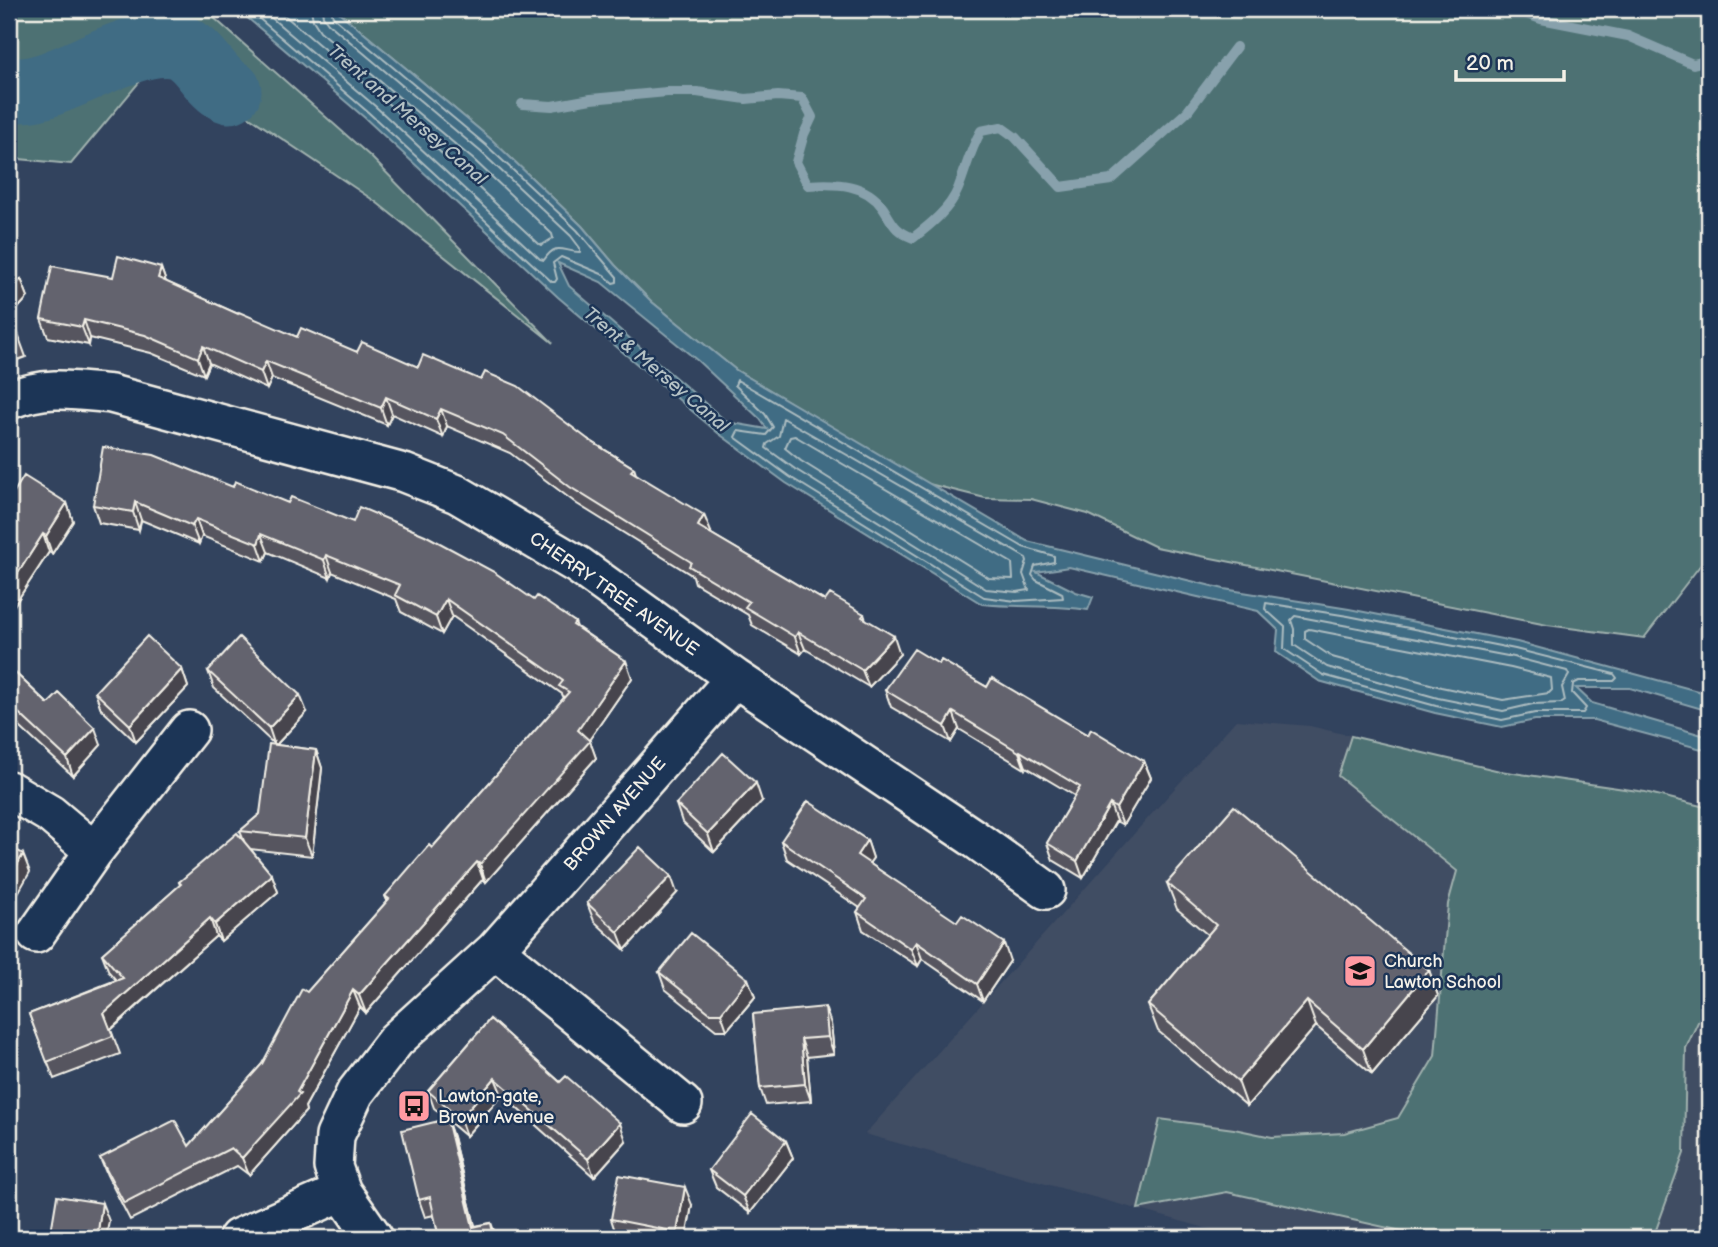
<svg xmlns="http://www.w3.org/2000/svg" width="1718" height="1247" font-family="'Balsamiq Sans',sans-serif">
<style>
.built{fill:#414d63}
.green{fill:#4d7173;stroke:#a0b1ae;stroke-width:2}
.water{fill:#406c84;stroke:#88a1ac;stroke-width:2;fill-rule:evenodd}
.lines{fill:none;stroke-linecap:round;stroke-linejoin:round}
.shore{stroke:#acbcc0;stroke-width:2}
.stream{stroke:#88a1ac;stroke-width:10}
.river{stroke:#406c84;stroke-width:65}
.minor-casing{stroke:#f4f1e8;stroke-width:42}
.minor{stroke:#1d3557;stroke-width:37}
.wall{fill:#56555f;stroke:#f4f1e8;stroke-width:2}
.shaded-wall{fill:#46454d;stroke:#f4f1e8;stroke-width:2}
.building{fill:#64636e;stroke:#f4f1e8;stroke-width:2}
.labels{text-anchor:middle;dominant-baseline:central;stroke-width:5;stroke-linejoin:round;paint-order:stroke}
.street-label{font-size:18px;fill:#f4f1e8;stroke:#1d3557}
.poi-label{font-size:18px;fill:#f4f1e8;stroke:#1d3557;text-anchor:start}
.water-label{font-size:19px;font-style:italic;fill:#b5c2c5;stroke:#1d3557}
</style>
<rect width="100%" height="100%" fill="#32435e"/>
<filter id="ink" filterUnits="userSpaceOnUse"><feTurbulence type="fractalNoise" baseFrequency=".0143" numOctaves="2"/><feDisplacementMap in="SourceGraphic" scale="14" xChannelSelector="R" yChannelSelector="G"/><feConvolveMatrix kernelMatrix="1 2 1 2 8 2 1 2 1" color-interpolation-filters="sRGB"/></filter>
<g filter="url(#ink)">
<!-- built -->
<path class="built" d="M1236,720L1310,726L1500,771L1645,792L1709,808V1207L1701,1238H1242L865,1134Z"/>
<!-- green -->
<path class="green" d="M9,9H204L371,157L553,343L376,202L160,57L71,164L9,158Z
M335,9H1709V554L1644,638L1547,625L1156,547L1088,514L1031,499L985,498L925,483L736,370L652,302L615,265L582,226L492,140Z
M1351,736L1500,771L1645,792L1709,808V998L1686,1048L1684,1153L1653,1238H1433L1227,1192L1138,1209L1160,1119L1234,1129L1272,1137L1344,1133L1398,1118L1435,1056L1448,904L1457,871L1338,776Z"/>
<!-- water -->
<path class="water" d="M237,9H335L492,140L582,226L615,265L652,302L736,370L1027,541L1224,589L1349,609L1517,642L1709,694V711L1630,688H1576L1592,703L1709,737V751L1594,720H1535L1502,727L1435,713L1319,681L1276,652L1278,630L1258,611L1069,567L1036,572L1076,592L1093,597L1088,610C1053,604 1017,608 982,604L786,483L718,433L558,297L365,118ZM558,263L601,282L698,361L760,419L767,429L727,422L569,286Z"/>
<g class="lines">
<!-- shore -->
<path class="shore" d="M248,9L369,113L552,282H555L557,279L553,263L561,257L604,275L613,283L617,282V277L577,230L487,146L333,17L331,9
M261,9L375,106L540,259L544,260C557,241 563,252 580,252V248L571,236L481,152L328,23L323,16L322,9
M277,9L382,98L539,244L542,245L553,238L552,234L474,160L320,31L313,20L311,9
M737,380L1023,547L1054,556V562L1035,566L1032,575L1036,580L1062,593L1063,598L1016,601L984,597L790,477L735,437L738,431L766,435L773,427L765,414L735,385Z
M783,418L1026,558L1027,561L1023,574L1029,590L1017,592L986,589L795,469L766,448L767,444L779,436Z
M795,436L1012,563L1013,579L989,578L801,461L785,448L790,437Z
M1266,603L1348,616L1515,649L1614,674L1617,678L1614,681H1579L1573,684L1572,693L1586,708L1583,713H1535L1502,720L1436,706L1323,675L1284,649L1285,627L1265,609Z
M1295,616L1513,657L1567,671L1569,675L1562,687L1565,701L1562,703L1533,704L1503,711L1438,698L1327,667L1294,645V629L1291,620Z
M1309,629L1511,668L1551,678L1552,690L1549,693L1503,700L1441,687L1332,657L1305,639V631Z"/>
<!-- stream -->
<path class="stream" d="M1513,9L1541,19L1628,36L1693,64L1709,60
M522,104L552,106L591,99L667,92H697L746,99L778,96L802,98L812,117L804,134L796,162L808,185C836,183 866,183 883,208C894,225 894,230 913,238C930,225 950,209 958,189C966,169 970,150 981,131L1001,127L1015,137L1061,187L1111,180L1187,112L1236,47"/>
<!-- river -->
<path class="river" d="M9,88C44,102 121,39 172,45C199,48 207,81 229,91"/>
<defs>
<path id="minor" d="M9,400C47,385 72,390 111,394L404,473L457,494L578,565L735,678L972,837L1046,890
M9,790L50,814L94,851
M36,934L94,851L189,730
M495,950L683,1104
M238,1238L342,1192
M374,1238L342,1192L333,1167L335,1136L355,1093L396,1040L495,950L735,678"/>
</defs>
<!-- minor casing -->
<use href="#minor" class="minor-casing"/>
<!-- minor -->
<use href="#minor" class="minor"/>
</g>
<!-- wall -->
<path class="wall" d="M161,268L166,282L238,314L297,337L418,367L589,440L634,468L636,474L711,532L710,533L825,601L864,614L866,620L900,654L869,687L805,649L801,654L752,625L748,615L695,583L693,576L577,504L510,453L447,426L443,437L392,414L387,425L272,378L267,389L209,363L204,375L151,353L90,338L89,345L48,337L41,319L113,277Z
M21,279L28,297L11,316L26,357L9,363V284Z
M233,487L288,503L534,600L575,622L577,627L626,661L632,678L589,740L596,758L486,882L483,879L366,1013L360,1007L305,1107L306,1111L249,1175L237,1166L130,1220L107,1175L100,1158L189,1146L262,1064L307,992L387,901L385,896L432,848L564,698L562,694L452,616L442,634L401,612L396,599L332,572L330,578L268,552L264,561L202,536L199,544L141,520L139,530L99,523L93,505Z
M9,500L67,503L73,521L52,554L49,552L13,607L9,605Z
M939,664L1088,735L1144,761L1151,778L1123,825L1116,821L1083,878L1053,860L1047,843L1075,796L1026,767L1025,769L959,729L951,742L891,707L885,690Z
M9,667L48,704L101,745L73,776L9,717Z
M182,669L188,687L136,742L101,709L95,692Z
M208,671L307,712L276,745L316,750L322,768L312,856L250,849L272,875L278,892L221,941L216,936L111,1030L120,1054L54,1079L29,1014L116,980L109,972L102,954L180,885L179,882L244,841L240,831L260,814L275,745L214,688Z
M762,801L714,852L682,822L676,804Z
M867,840L873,858L869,863L1010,961L983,1001L922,959L918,966L863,930L857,912L860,908L787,859L781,841Z
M1167,883L1429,970L1438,996L1372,1074L1316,1026L1247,1106L1158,1031L1148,1005L1208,935L1177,909Z
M677,893L625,950L594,921L587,903Z
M659,972L748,979L755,997L727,1030H716L665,989Z
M753,1014L831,1024L834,1054L807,1057L811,1101L766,1105L760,1088Z
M490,1019L626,1141L594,1177L502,1095L466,1136L447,1120L453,1137L475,1226L491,1223L497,1238H439L434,1215L425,1217L419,1200L447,1119L434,1108L428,1091Z
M786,1141L793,1158L750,1213L716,1187L709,1170Z
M692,1205L686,1238H624L617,1237L611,1219Z"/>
<!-- shaded-wall -->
<path class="shaded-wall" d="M161,268L167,285L158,278Z
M21,279L28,297L11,316L9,310V294Z
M84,320L90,338L89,345L82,327Z
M203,346L209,363L204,375L198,358Z
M266,361L272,378L267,389L261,372Z
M386,397L392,414L387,425L381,408Z
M441,409L447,426L443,437L436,419Z
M135,502L141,520L139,530L133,512Z
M67,503L73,521L52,554L46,536Z
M704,515L711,532L704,543L698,526Z
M196,519L202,536L199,544L192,526Z
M43,534L49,552L13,607L9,595V587Z
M261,534L268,552L264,561L258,544Z
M326,555L332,572L330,578L324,560Z
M446,599L452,616L442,634L436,617Z
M798,632L805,649L801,654L795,637Z
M894,636L900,654L869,687L862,670Z
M626,661L632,678L587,743L590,741L596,758L486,882L480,864L578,730Z
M182,669L188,687L136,742L130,725Z
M300,695L307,712L275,746L269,728Z
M953,712L959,729L951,742L945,726Z
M95,728L101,745L73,776L67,758Z
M316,750L322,768L312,856L305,838Z
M1020,751L1026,767L1025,769L1019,752Z
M1144,761L1151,778L1123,825L1116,808Z
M756,783L762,801L714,852L708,834Z
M1110,804L1116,821L1083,878L1077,861Z
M867,840L873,858L863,872L857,855Z
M23,854L30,872L9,909V880Z
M477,862L483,879L366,1013L359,995Z
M272,875L278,892L221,941L215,924Z
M671,876L677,893L625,950L618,932Z
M210,918L216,936L110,1030L104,1013Z
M916,942L922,959L918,966L911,949Z
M1004,943L1010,961L983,1001L977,984Z
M1429,970L1438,996L1372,1074L1363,1049Z
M748,979L755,997L727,1030L721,1013Z
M353,990L360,1007L305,1107L306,1111L249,1175L242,1158L297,1092Z
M1307,1001L1316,1026L1247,1106L1238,1081Z
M825,1007L831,1024L834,1054L828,1037Z
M801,1039L807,1057L811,1101L805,1084Z
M495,1078L502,1095L466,1136L460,1119Z
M447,1119L453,1137L478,1238L473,1227Z
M620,1123L626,1141L594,1177L588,1159Z
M786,1141L793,1158L750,1213L743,1196Z
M685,1187L692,1205L686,1238H680L677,1232Z
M102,1203L109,1221L106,1238H97Z"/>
<!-- building -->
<path class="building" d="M118,256L161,268L158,278L238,314L239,312L297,337L301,328L357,352L362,342L418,367L423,355L481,380L485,372L518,386L589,440L634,468L631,471L704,515L698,526L825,601L830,594L864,614L862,617L894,636L862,670L798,632L795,637L745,607L749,602L689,566L691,562L570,487L503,435L441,409L436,419L386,397L381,408L266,361L261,372L203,346L198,358L145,335L84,320L82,327L41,319L52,266L113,277Z
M21,279L9,294V284Z
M9,309L20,339L9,343Z
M103,447L154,455L233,487L235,481L288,503L291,497L353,522L359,507L425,535L494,572L534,600L537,596L575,622L573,625L626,661L578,730L590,741L480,864L477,862L359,995L353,990L297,1092L300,1094L242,1158L231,1148L124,1203L100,1158L175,1120L189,1146L262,1064L302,989L307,992L389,899L385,896L429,845L432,848L569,692L559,686L563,681L446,599L436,617L395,595L400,585L326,555L324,560L261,534L258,544L196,519L192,526L135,502L133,512L93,505Z
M24,476L67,503L46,536L43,534L9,587V500Z
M147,636L182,669L130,725L95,692Z
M239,637L300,695L269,728L208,671Z
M914,649L939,664L941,660L987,687L992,678L1088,735L1091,729L1144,761L1116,808L1110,804L1077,861L1047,843L1080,787L1020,751L1019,752L953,712L945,726L885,690Z
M9,667L48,704L59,693L95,728L67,758L9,704Z
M269,744L316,750L305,838L240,831L260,814Z
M723,753L756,783L708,834L676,804Z
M808,801L867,840L857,855L957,922L962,915L1004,943L977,984L916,942L911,949L857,912L866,899L781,841Z
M1234,806L1429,970L1363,1049L1307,1001L1238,1081L1148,1005L1216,925L1167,883Z
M237,833L272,875L215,924L210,918L104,1013L113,1036L47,1062L29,1014L123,978L102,954L181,884L179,882Z
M9,846L23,854L9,880Z
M640,847L671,876L618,932L587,903Z
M691,933L748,979L721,1013H710L659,972Z
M825,1007L828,1037L801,1039L805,1084L760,1088L753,1014Z
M490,1019L560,1082L566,1076L620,1123L588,1159L495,1078L460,1119L428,1091Z
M752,1114L786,1141L743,1196L709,1170Z
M447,1119L473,1227L491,1223L494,1238H439L430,1197L419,1200L402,1130Z
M619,1175L685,1187L677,1232L611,1219Z
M57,1196L102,1203L97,1238H50Z"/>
</g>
<!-- icons -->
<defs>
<symbol id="school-square" viewBox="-11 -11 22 22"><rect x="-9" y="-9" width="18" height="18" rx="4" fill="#ff9aa2" stroke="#1d3557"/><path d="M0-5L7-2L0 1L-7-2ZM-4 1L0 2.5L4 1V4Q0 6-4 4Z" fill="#111"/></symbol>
<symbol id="bus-square" viewBox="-11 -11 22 22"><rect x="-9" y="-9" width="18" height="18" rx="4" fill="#ff9aa2" stroke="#1d3557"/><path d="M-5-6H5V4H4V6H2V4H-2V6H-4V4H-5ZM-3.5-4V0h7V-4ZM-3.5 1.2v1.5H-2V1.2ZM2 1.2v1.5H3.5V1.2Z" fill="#111"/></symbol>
</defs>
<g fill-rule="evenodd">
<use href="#school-square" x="1341" y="952" width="38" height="38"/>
<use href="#bus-square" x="395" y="1087" width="38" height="38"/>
</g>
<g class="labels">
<!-- street labels -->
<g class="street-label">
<text transform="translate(614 594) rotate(35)">CHERRY TREE AVENUE</text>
<text transform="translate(615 814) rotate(-49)">BROWN AVENUE</text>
</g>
<!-- poi labels -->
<g class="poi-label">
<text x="1384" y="961">Church<tspan x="1384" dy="21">Lawton School</tspan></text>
<text x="438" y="1096">Lawton-gate,<tspan x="438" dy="21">Brown Avenue</tspan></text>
</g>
<!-- water labels -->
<g class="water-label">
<text transform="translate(407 115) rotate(41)">Trent and Mersey Canal</text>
<text transform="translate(656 370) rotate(40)">Trent &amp; Mersey Canal</text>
</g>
</g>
<!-- margin -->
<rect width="1718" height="1247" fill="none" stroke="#1d3557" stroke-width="35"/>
<rect x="18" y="18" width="1683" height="1212" fill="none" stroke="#f4f1e8" stroke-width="2.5" filter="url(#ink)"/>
<!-- scale -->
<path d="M1456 70v10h108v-10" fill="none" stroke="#f4f1e8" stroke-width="3.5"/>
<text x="1466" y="70" font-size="21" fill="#f4f1e8" stroke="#1d3557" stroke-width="5" paint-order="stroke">20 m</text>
</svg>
